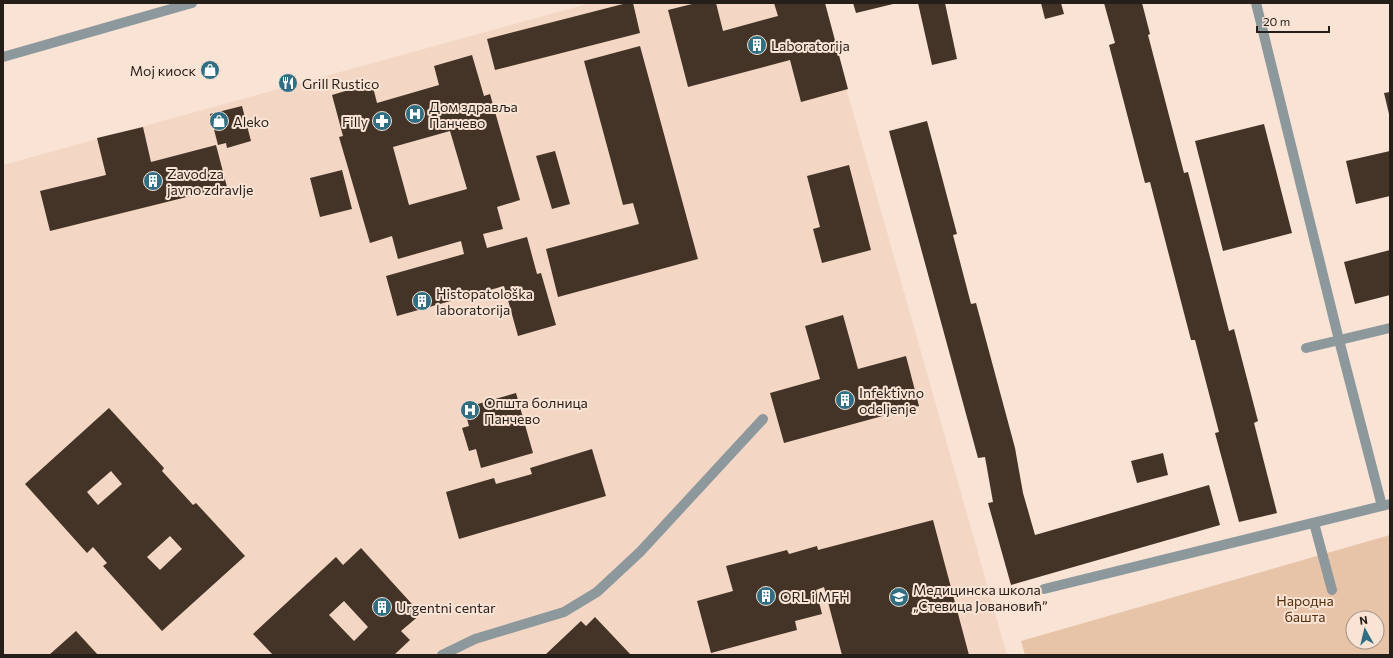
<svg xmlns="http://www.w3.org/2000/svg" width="1393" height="658" font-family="Commissioner,sans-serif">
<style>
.built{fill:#f3d7c4}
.green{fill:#e7c3a8;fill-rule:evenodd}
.building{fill:#443327;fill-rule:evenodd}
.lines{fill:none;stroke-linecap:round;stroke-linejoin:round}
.service{stroke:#8d989c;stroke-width:10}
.tertiary{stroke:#8d989c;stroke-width:10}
.labels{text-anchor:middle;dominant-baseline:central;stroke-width:4;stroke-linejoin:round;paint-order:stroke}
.poi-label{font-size:14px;fill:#261e19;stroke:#f8e3d4;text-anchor:start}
.park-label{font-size:14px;fill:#552e0c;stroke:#f8e3d4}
</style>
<rect width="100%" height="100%" fill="#f8e3d4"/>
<!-- built -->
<path class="built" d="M591,3H822L1007,655H3V165Z"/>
<!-- green -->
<path class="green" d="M1390,535V655H1025L1021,641ZM1353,618H1377V642H1353Z"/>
<!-- building -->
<path class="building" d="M627,3H633L640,33L495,70L487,39Z
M696,3H716L723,31L778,16L774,3H825L848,89L801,102L790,60L688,87L668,10Z
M853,3H893V4L856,13Z
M918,3H945L957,59L932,65Z
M1041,3H1061L1064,14L1045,19Z
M1104,3H1142L1150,34L1148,35L1184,173L1188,172L1229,331L1234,329L1258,421L1254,423L1277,513L1239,522L1215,433L1219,432L1195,340H1191L1150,182L1145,183L1109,45L1115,43Z
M640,46L698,259L558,297L546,249L639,224L633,203L623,205L584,61Z
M472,55L484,96L490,94L520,200L497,207L503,229L483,234L487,248L527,237L537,274L541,273L556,325L518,336L504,286L397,316L386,276L464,254L461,241L398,259L392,236L370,243L339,137L343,136L332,95L372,83L377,103L439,85L434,66ZM450,131L467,189L409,205L393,147Z
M1390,92V114H1389L1384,93Z
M242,106L251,141L227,148L226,143L218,145L210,114Z
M927,121L957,234L953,235L971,304L976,303L1015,448L1023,493L1035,535L1209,485L1220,525L1011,585L988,503L993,502L985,457L978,458L889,131Z
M1264,124L1292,233L1223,251L1195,141Z
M143,127L151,162L216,145L227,187L50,231L40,191L106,175L97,138Z
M555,151L570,204L552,209L536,156Z
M1390,151V196L1356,204L1346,161Z
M849,165L871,250L822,263L813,229L820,227L807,176Z
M342,170L352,209L320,217L310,178Z
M1390,250V295L1355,304L1344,262Z
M843,315L858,369L906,356L919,406L784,443L770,393L820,379L805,326Z
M516,393L533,453L481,468L476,449L469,451L462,428L469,426L464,408Z
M109,408L164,468L162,471L193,505L196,503L245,556L162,631L103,566L107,563L93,547L87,553L25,484ZM111,471L122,484L98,505L87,492ZM170,536L182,549L160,570L147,557Z
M592,449L606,496L459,539L446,492L494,478L496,484L532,474L530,468Z
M1163,453L1168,475L1137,483L1131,461Z
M933,520L969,655H842L824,587L816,590L822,614L795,621L797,630L711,653L697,601L733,591L726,566L787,550L789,554L817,546L818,550Z
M361,548L421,614L401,631L410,640L394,655H273L253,634L336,557L343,565ZM344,601L368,627L354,641L329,615Z
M595,617L631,655H545L581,621L586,626Z
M76,631L98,655H49Z"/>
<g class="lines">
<!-- service -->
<path class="service" d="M1256,3L1339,340L1382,506
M1306,348L1390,328
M1314,523L1332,590
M1044,589L1390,504
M442,655L475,639L564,612L597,592L640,552L763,419"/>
<!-- tertiary -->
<path class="tertiary" d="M3,57L192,3"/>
</g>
<!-- icons -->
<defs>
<symbol id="building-disc" viewBox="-11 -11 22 22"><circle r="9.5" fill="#2f6e83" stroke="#f8e3d4"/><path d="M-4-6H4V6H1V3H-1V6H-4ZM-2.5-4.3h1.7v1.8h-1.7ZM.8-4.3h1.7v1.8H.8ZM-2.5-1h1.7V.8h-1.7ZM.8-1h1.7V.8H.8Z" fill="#fff"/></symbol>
<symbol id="shop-disc" viewBox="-11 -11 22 22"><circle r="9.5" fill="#2f6e83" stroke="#f8e3d4"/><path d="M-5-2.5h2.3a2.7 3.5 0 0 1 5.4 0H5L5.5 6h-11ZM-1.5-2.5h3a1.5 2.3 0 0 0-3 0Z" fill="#fff"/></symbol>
<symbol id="restaurant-disc" viewBox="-11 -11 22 22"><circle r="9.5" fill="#2f6e83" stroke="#f8e3d4"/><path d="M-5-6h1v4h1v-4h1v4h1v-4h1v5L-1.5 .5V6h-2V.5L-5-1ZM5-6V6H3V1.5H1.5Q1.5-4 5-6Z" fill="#fff"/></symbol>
<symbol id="hospital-disc" viewBox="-11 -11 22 22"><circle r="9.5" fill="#2f6e83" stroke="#f8e3d4"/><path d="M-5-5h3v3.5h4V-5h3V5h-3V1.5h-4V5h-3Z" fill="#fff"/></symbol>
<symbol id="pharmacy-disc" viewBox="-11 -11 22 22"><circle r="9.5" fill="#2f6e83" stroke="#f8e3d4"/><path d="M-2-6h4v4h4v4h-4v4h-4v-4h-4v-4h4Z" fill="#fff"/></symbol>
<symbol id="school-disc" viewBox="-11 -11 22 22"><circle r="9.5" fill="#2f6e83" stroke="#f8e3d4"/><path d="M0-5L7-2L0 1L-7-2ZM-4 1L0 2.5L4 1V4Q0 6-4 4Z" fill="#fff"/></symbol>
</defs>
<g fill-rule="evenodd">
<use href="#building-disc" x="746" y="34" width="22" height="22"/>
<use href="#shop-disc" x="199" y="59" width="22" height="22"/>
<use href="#restaurant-disc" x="277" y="72" width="22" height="22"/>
<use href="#hospital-disc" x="404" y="103" width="22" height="22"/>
<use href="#shop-disc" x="208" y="110" width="22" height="22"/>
<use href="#pharmacy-disc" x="371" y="110" width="22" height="22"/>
<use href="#building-disc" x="142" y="170" width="22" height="22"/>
<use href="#building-disc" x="411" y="290" width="22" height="22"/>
<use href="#building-disc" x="834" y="389" width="22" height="22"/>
<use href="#hospital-disc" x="459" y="399" width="22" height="22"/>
<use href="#building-disc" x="755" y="585" width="22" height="22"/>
<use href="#school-disc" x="888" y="586" width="22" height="22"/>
<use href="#building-disc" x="371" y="596" width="22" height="22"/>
</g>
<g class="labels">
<!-- poi labels -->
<g class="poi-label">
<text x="771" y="45">Laboratorija</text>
<text x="196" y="70" text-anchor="end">Мој киоск</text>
<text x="302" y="83">Grill Rustico</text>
<text x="429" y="106">Дом здравља<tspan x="429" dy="16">Панчево</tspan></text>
<text x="233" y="121">Aleko</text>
<text x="368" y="121" text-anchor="end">Filly</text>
<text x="167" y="173">Zavod za<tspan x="167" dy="16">javno zdravlje</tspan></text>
<text x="436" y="293">Histopatološka<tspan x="436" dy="16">laboratorija</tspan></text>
<text x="859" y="392">Infektivno<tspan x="859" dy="16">odeljenje</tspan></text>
<text x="484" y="402">Општа болница<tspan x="484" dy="16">Панчево</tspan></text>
<text x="913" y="589">Медицинска школа<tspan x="913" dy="16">„Стевица Јовановић”</tspan></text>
<text x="780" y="596">ORL i MFH</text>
<text x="396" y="607">Urgentni centar</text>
</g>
<!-- park labels -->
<g class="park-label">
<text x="1305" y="600">Народна<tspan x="1305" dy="16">башта</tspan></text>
</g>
</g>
<!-- border -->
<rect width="1393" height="658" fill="none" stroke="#261e19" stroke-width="8"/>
<!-- north arrow -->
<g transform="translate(1365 630) rotate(352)"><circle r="19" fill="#f8e3d4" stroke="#a49489"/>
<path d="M0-3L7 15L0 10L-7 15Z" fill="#2f6e83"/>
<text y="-6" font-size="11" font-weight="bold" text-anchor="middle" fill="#261e19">N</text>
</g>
<!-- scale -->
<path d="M1257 26v6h72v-6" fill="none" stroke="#261e19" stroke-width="2"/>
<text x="1263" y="26" font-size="12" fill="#261e19" stroke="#f8e3d4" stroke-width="3" paint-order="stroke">20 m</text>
</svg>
